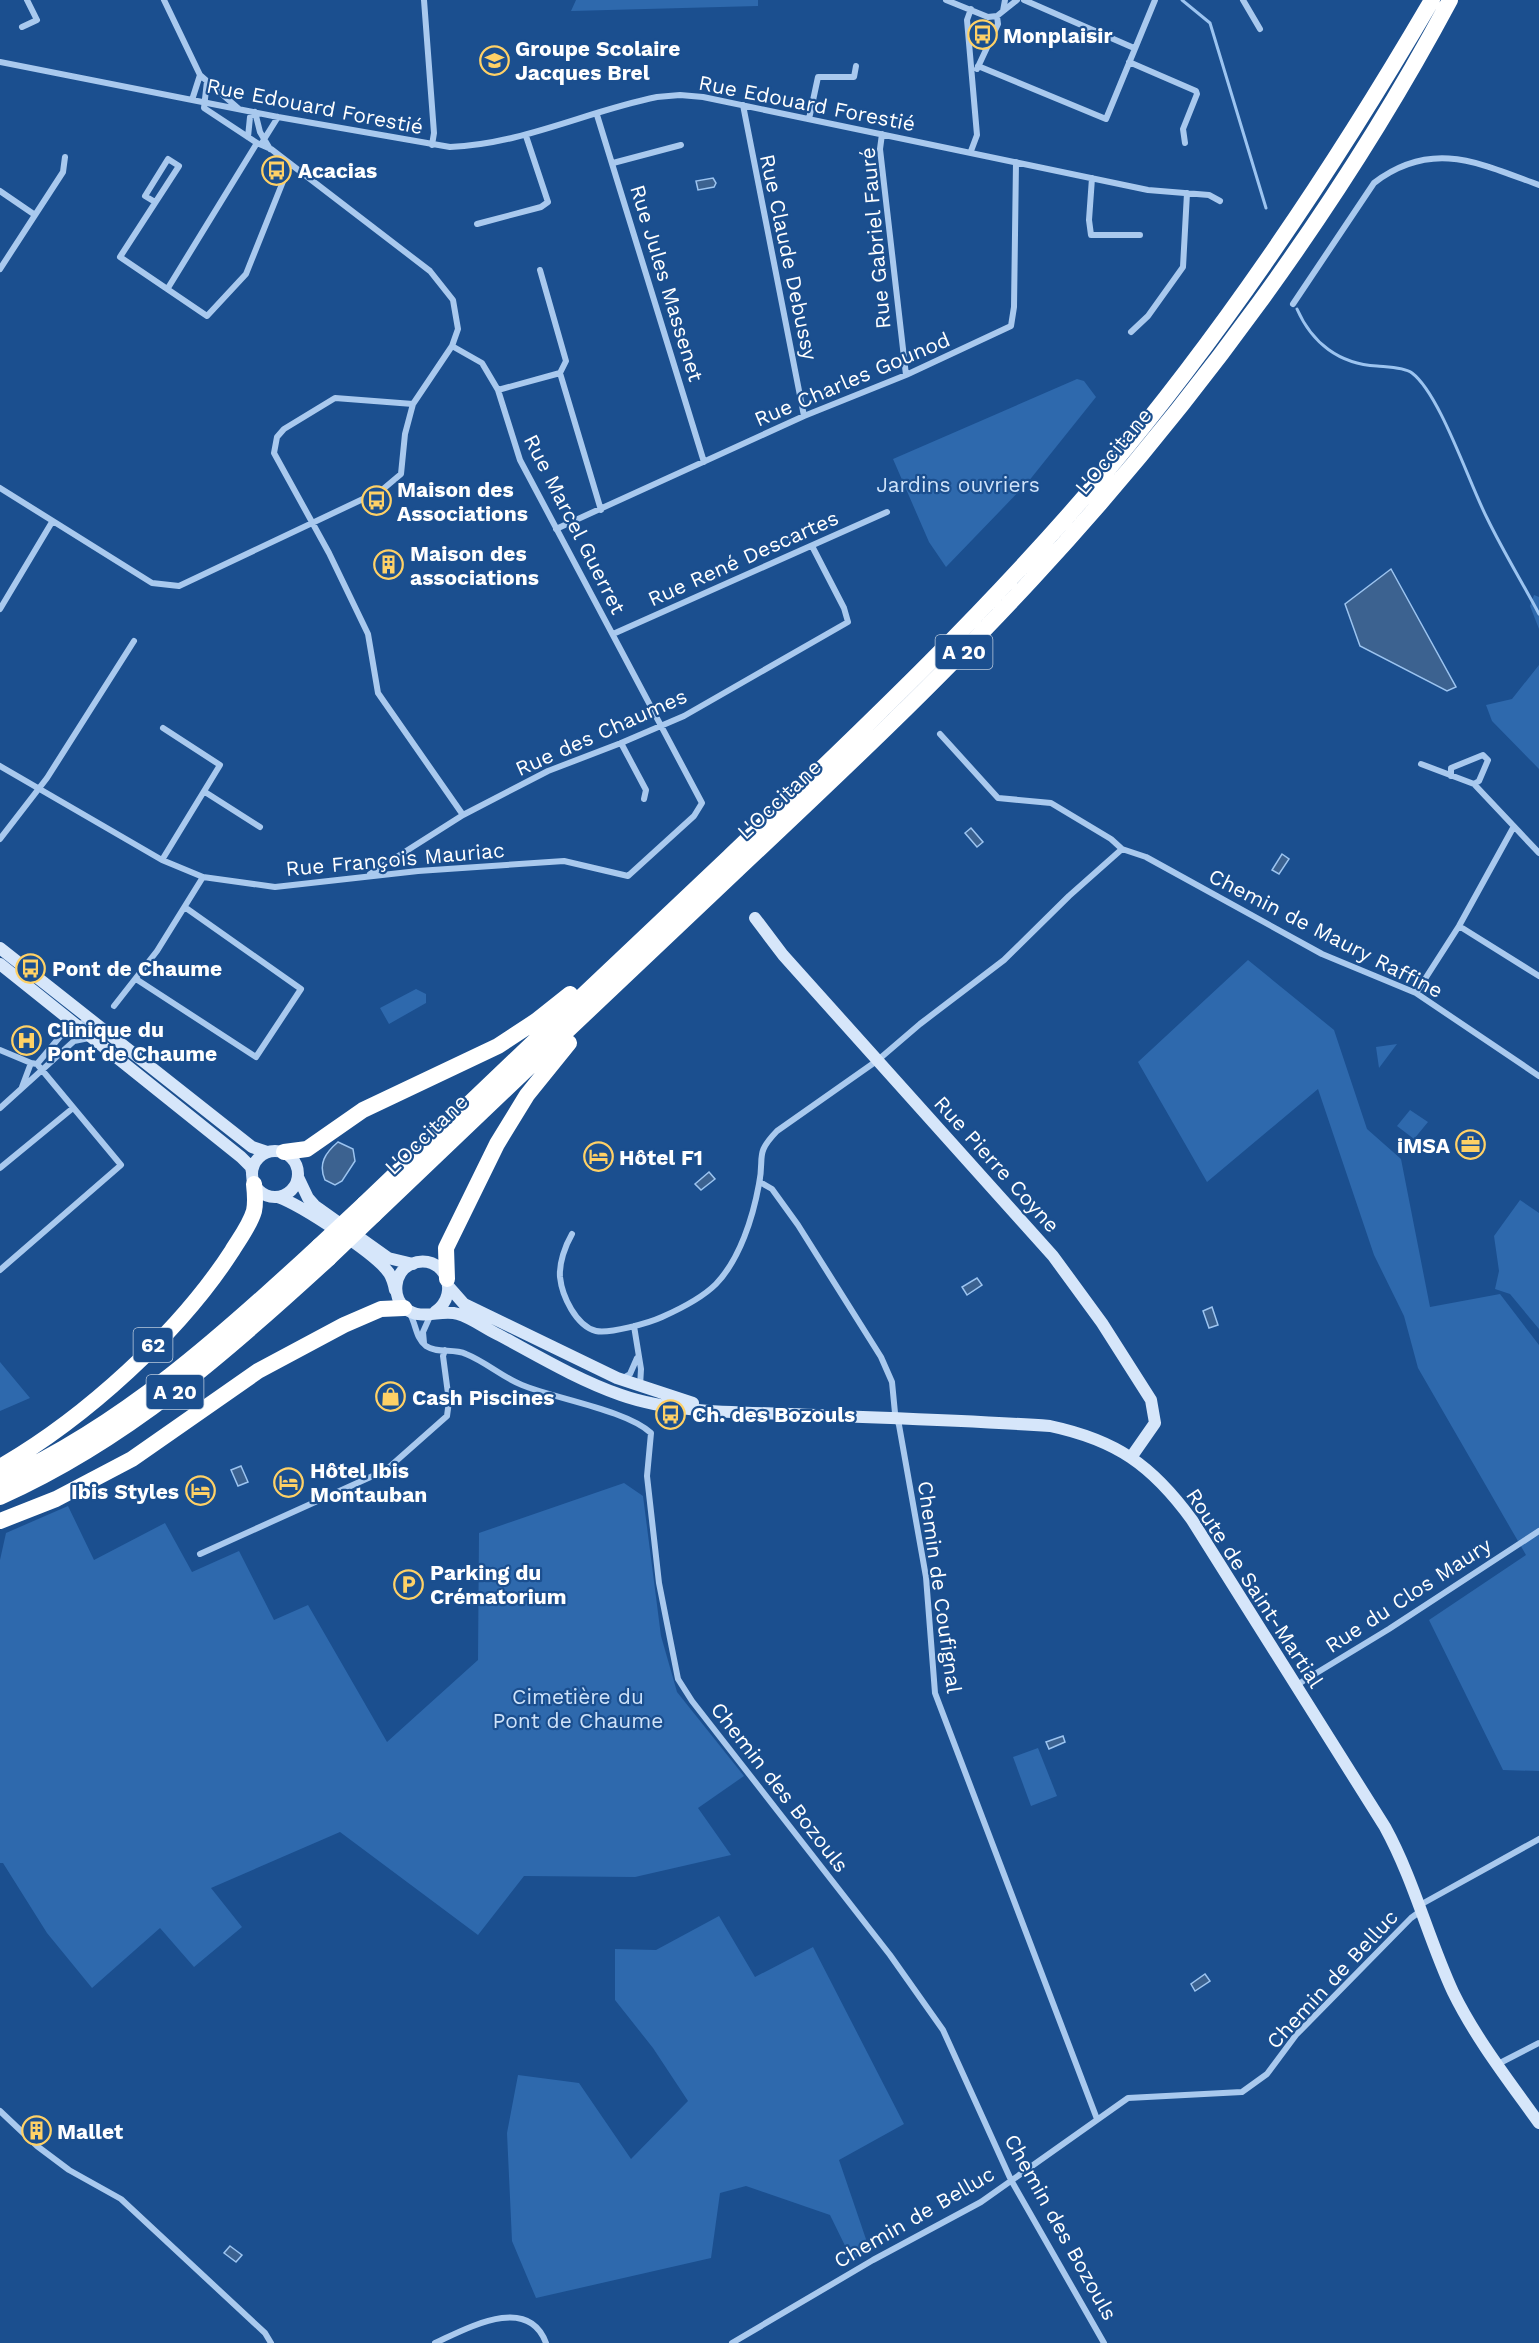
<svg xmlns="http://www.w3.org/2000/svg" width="1539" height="2343" font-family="'Work Sans',sans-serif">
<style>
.green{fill:#2e69ad}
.water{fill:#3c6290;stroke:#9cc4f0;stroke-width:1.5}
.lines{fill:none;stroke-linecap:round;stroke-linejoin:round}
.stream{stroke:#9cc4f0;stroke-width:3}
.street{stroke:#a9c9ee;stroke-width:6}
.secondary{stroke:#d6e6fa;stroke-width:12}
.highway{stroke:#fff;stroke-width:16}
.highway-bridge{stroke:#fff;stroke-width:16}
.labels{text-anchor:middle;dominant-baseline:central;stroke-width:4.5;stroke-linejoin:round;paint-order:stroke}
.shield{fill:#1b4f8f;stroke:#bbcadd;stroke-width:1.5}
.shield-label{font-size:20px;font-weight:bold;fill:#fff}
.poi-label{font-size:21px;font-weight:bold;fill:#fff;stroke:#1b4f8f;text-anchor:start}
.street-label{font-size:21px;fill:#fff;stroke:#1b4f8f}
.park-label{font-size:21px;fill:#cfe3fa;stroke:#1b4f8f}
</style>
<rect width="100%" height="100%" fill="#1b4f8f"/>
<!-- green -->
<path class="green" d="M576,0H758V6L571,11Z
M1077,379L1084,381L1096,397L1028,482L946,567L929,542L893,459Z
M1534,595L1539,597V629L1530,606Z
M1539,665V769L1492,721L1486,705L1512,699Z
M1248,960L1334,1030L1367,1129L1401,1159L1430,1307L1500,1294L1539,1345V1771L1503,1770L1429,1620L1526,1555L1418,1368L1404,1316L1374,1255L1318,1089L1207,1182L1138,1062Z
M416,989L426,994V1003L389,1024L380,1008Z
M1397,1044L1379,1068L1376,1047Z
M1410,1110L1428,1122L1414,1139L1397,1126Z
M1520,1200L1539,1213V1329L1510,1294L1495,1289L1499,1271L1494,1236Z
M0,1362L30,1398L0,1411Z
M624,1483L643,1496L661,1636L677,1692L744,1776L698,1808L731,1855L635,1877L524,1876L478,1935L340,1832L211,1888L242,1927L194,1967L160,1928L92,1988L47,1933L3,1863H0V1560L6,1533L68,1506L94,1560L165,1523L192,1572L239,1551L274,1620L308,1605L387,1742L478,1660L479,1533Z
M1038,1748L1057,1796L1031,1806L1013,1757Z
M719,1916L755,1977L813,1947L904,2124L839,2160L869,2248L852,2260L830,2215L746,2186L720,2193L711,2258L536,2298L512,2241L507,2133L518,2075L579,2083L631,2159L688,2101L653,2048L615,2000V1949L656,1950Z"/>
<!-- water -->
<path class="water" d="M713,178L716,183L714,187L698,190L696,181Z
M1391,569L1456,687L1447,691L1360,646L1345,604Z
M971,828L983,842L977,847L965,833Z
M1282,854L1289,859L1279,874L1272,870Z
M338,1142L353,1149L355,1161L342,1181L335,1185L325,1180C318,1164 325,1153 338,1142Z
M709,1172L715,1179L701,1190L695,1184Z
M977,1278L982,1285L967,1295L962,1287Z
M1212,1307L1218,1325L1209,1328L1203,1311Z
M241,1466L248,1482L238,1486L231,1470Z
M1063,1736L1065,1742L1049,1749L1046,1742Z
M1205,1974L1210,1981L1195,1991L1191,1984Z
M230,2246L242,2255L236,2262L224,2253Z"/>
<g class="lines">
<!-- stream -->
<path class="stream" d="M1182,0L1210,23L1266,208
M1297,309C1312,343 1339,364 1377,366C1386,367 1404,367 1412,373C1440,394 1469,483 1487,518C1503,551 1522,582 1539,614"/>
<!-- street -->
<path class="street" d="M164,0L200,75L239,109
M424,0L434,133L432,145
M946,0L988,17L997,16
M1024,0L1134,48
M1243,0L1260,29
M971,9L967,20L977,135L971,151
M1003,11L1005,0
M22,27L37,20L27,0
M0,62L278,117L450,147C523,144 587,111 657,97L680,95L703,97L1148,190L1209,195L1220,201
M1129,62L1196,91L1197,94L1183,129L1185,143
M978,66L1106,119L1155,0
M977,69L998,24L997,16L1017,0
M192,100L200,75
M743,105L804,416
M255,112L260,132L270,149
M597,115L704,462
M809,119L818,77H854L856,66
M882,134L880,149L906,375
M248,137L250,117L255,112
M263,141L278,117
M613,163L681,145
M1092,178L1089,220L1091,235H1140
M0,191L35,215
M155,202L145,196L168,159L179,166L120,257L207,316L246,274L290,164
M477,224L541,207L548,202L526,136
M0,269L63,172L65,157
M168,288L257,143
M1293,304L1374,183C1432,139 1479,163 1539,185
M1131,332L1148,316L1183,267L1187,193
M560,373L601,510
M498,390L560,373L566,361L540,270
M413,404L335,398L284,429L277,437L274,453L329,553L368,634L378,693L463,815
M0,488L152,583L179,586L382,490L401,474L405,434L413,404L452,346L458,329L453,300L430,271L271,149L257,143L204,108L207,81
M556,529L804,416L906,375L1011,326L1014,307L1016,162
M0,609L52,522
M613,634L887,512
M940,734L998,798L1051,803L1111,839L1122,849L1146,857L1322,954L1416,993L1539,1076
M621,743L646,790L644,799
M1421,764L1474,784L1539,853
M0,766L162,860L203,877L275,887L418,871L564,861L628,876L694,816L702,803L520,460L498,390L482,363L452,346
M1451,776V768L1483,755L1488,760L1479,781L1474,784
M205,792L260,827
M0,839L47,778L134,641
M162,860L220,765L163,728
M370,874L463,815L548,771L621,743L684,716L848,622L844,608L812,546
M1459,926L1539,976
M136,979L256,1057L301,989L186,908
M1416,993L1459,926L1513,828
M114,1006L157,951L203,877
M68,1029L82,1023L93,1028
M0,1050L31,1063
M37,1064L69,1026
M22,1087L31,1063L37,1064
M0,1108L74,1041L89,1038
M0,1168L73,1108
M760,1182L772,1189L798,1225L881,1357L892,1382L895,1413L899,1425L926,1577L935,1693L1097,2119
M572,1234C565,1246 559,1263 560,1277C562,1296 576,1326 596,1331C609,1334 649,1323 662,1317C680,1309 702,1298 716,1284C740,1259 753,1217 759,1184C765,1156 754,1155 777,1131L878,1060L920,1024L1004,960L1069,896L1122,849
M0,1270L121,1165L37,1064
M410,1314C416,1324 416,1339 426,1346C438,1354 453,1348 466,1354C486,1362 502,1377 522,1385C556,1399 626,1410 651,1433L647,1476L659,1583L678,1679L692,1701L890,1955L943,2030L1011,2180L1104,2343
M634,1326L641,1369L640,1386
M424,1343L423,1332L431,1314
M623,1378L630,1374L637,1358
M200,1554L386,1470L447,1416L449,1401L443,1356L445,1350
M1295,1686L1389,1629L1539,1531
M1420,1905L1539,1839
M1498,2064L1539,2043
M0,2111L37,2146L69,2170L121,2199L265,2333L271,2343
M435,2343C468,2328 528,2294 546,2343
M732,2343L873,2260L981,2202L1128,2098L1242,2092L1267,2074L1296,2035L1411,1918L1422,1910"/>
<!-- secondary -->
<path class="secondary" d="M755,918L783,955L1053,1256L1102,1323L1151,1400L1155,1423L1132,1456
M0,948L252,1147L267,1152
M0,964L241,1157L251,1167L252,1172
M252 1174a23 23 0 1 1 46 0a23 23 0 1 1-46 0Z
M298,1177L308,1198L315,1206L388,1258L413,1264
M278,1197C301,1205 376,1254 389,1273C392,1278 394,1285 395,1290
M449,1287L464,1304L617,1378L693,1403
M435,1312C463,1292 442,1251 411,1264C394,1272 391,1297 406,1309C421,1321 441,1309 458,1314C472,1318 486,1329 499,1335C538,1356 578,1380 621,1395C672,1413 737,1412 791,1414C878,1418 964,1420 1050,1426C1116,1440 1152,1465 1192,1520L1385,1827C1414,1880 1428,1938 1453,1992C1476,2039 1509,2081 1539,2123"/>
<!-- highway -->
<path class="highway" d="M284,1152L307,1149L363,1110L498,1046L536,1021L570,994
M364,1204C485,1088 607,972 729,857C859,733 988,611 1104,474C1229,326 1335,166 1432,0
M374,1215C494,1100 615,985 736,871C838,775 939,680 1034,577C1191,408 1341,204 1450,0
M447,1279L446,1248L497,1144L527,1095L569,1043
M0,1467C85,1418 179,1333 232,1251C240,1238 250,1225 254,1211C256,1202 255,1193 254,1184
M0,1481C122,1426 222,1336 319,1246
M0,1497C126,1441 229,1350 329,1258
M0,1521L56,1499L132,1459L258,1371L344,1325L381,1309L404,1308"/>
<!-- highway-bridge -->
<path class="highway-bridge" d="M319,1246L364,1204
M329,1258L374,1215"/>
</g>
<!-- icons -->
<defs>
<symbol id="bus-ring" viewBox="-11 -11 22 22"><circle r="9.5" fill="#1b4f8f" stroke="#ffd166" stroke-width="1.5"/><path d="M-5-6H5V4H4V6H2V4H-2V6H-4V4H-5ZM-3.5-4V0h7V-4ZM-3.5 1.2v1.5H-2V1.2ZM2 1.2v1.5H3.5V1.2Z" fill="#ffd166"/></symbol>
<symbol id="school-ring" viewBox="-11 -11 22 22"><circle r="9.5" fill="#1b4f8f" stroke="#ffd166" stroke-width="1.5"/><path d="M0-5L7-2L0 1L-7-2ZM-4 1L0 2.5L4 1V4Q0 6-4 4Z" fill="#ffd166"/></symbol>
<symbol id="building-ring" viewBox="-11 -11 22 22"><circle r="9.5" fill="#1b4f8f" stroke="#ffd166" stroke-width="1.5"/><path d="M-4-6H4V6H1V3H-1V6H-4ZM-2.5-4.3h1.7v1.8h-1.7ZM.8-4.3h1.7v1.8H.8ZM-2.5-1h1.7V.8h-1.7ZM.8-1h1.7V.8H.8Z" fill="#ffd166"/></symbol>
<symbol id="hospital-ring" viewBox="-11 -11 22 22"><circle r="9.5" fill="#1b4f8f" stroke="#ffd166" stroke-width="1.5"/><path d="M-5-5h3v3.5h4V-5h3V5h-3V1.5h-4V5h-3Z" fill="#ffd166"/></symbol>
<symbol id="office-ring" viewBox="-11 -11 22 22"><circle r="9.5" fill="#1b4f8f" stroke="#ffd166" stroke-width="1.5"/><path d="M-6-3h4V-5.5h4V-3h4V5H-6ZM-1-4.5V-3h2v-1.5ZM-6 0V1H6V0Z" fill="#ffd166"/></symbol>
<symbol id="hotel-ring" viewBox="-11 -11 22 22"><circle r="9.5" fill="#1b4f8f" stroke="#ffd166" stroke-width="1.5"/><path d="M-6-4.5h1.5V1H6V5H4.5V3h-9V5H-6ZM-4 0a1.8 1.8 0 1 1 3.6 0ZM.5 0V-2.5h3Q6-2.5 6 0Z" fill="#ffd166"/></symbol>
<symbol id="shop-ring" viewBox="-11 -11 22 22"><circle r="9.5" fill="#1b4f8f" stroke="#ffd166" stroke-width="1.5"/><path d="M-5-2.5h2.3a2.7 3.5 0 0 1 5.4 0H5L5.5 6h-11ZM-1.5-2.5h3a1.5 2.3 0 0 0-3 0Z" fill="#ffd166"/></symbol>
<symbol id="parking-ring" viewBox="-11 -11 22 22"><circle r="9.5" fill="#1b4f8f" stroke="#ffd166" stroke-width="1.5"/><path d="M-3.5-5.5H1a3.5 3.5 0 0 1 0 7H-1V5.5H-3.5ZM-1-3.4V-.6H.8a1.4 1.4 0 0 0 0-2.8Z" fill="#ffd166"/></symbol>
</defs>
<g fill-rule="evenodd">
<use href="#bus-ring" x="966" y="18" width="33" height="33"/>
<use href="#school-ring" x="478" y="44" width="33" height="33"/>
<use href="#bus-ring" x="260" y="154" width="33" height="33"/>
<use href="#bus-ring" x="360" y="484" width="33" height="33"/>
<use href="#building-ring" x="372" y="548" width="33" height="33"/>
<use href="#bus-ring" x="14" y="952" width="33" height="33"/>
<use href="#hospital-ring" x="10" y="1024" width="33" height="33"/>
<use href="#office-ring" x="1454" y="1128" width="33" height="33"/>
<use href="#hotel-ring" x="582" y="1140" width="33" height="33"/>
<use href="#shop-ring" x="374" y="1380" width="33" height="33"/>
<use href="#bus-ring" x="654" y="1398" width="33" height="33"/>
<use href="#hotel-ring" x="272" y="1466" width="33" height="33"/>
<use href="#hotel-ring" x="184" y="1474" width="33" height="33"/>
<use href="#parking-ring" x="392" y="1568" width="33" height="33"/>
<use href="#building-ring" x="20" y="2114" width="33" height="33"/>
</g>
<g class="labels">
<!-- shield labels -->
<g class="shield">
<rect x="935.5" y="635" width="57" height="34" rx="4.5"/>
<rect x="133.5" y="1328" width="39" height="34" rx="4.5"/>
<rect x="146.5" y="1375" width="57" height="34" rx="4.5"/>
</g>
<g class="shield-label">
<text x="964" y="652">A 20</text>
<text x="153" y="1345">62</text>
<text x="175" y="1392">A 20</text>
</g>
<!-- poi labels -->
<g class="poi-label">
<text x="1003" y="35">Monplaisir</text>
<text x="515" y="48">Groupe Scolaire<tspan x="515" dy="24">Jacques Brel</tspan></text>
<text x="298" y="170">Acacias</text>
<text x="397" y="489">Maison des<tspan x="397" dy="24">Associations</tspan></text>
<text x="410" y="553">Maison des<tspan x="410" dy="24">associations</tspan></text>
<text x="52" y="968">Pont de Chaume</text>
<text x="47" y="1029">Clinique du<tspan x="47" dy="24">Pont de Chaume</tspan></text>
<text x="1450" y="1145" text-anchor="end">iMSA</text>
<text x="619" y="1157">Hôtel F1</text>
<text x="412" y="1397">Cash Piscines</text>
<text x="692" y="1414">Ch. des Bozouls</text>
<text x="310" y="1470">Hôtel Ibis<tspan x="310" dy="24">Montauban</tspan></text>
<text x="179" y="1491" text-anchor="end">Ibis Styles</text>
<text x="430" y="1572">Parking du<tspan x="430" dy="24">Crématorium</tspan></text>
<text x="57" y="2131">Mallet</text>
</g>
<!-- street labels -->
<g class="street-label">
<text transform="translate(807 103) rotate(11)">Rue Edouard Forestié</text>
<text transform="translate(315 106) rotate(11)">Rue Edouard Forestié</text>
<text transform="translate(875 238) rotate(-95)">Rue Gabriel Fauré</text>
<text transform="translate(789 257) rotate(78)">Rue Claude Debussy</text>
<text transform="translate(667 283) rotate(73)">Rue Jules Massenet</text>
<text transform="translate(852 379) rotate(-23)">Rue Charles Gounod</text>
<text transform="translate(1113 451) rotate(-50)">L'Occitane</text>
<text transform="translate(575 524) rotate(63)">Rue Marcel Guerret</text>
<text transform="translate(743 558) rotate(-24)">Rue René Descartes</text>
<text transform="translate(601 732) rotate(-24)">Rue des Chaumes</text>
<text transform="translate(779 799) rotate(-43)">L'Occitane</text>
<text transform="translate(395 859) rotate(-5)">Rue François Mauriac</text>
<text transform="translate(1326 933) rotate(27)">Chemin de Maury Raffine</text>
<text transform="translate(426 1134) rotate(-44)">L'Occitane</text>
<text transform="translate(997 1164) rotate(48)">Rue Pierre Coyne</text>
<text transform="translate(940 1587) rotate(82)">Chemin de Coufignal</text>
<text transform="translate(1255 1588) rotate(57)">Route de Saint-Martial</text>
<text transform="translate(1408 1595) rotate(-33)">Rue du Clos Maury</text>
<text transform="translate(780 1787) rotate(52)">Chemin des Bozouls</text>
<text transform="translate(1332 1979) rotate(-47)">Chemin de Belluc</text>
<text transform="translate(914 2217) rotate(-30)">Chemin de Belluc</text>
<text transform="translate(1061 2227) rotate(61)">Chemin des Bozouls</text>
</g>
<!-- park labels -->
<g class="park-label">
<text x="958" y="484">Jardins ouvriers</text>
<text x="578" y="1696">Cimetière du<tspan x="578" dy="24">Pont de Chaume</tspan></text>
</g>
</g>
</svg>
